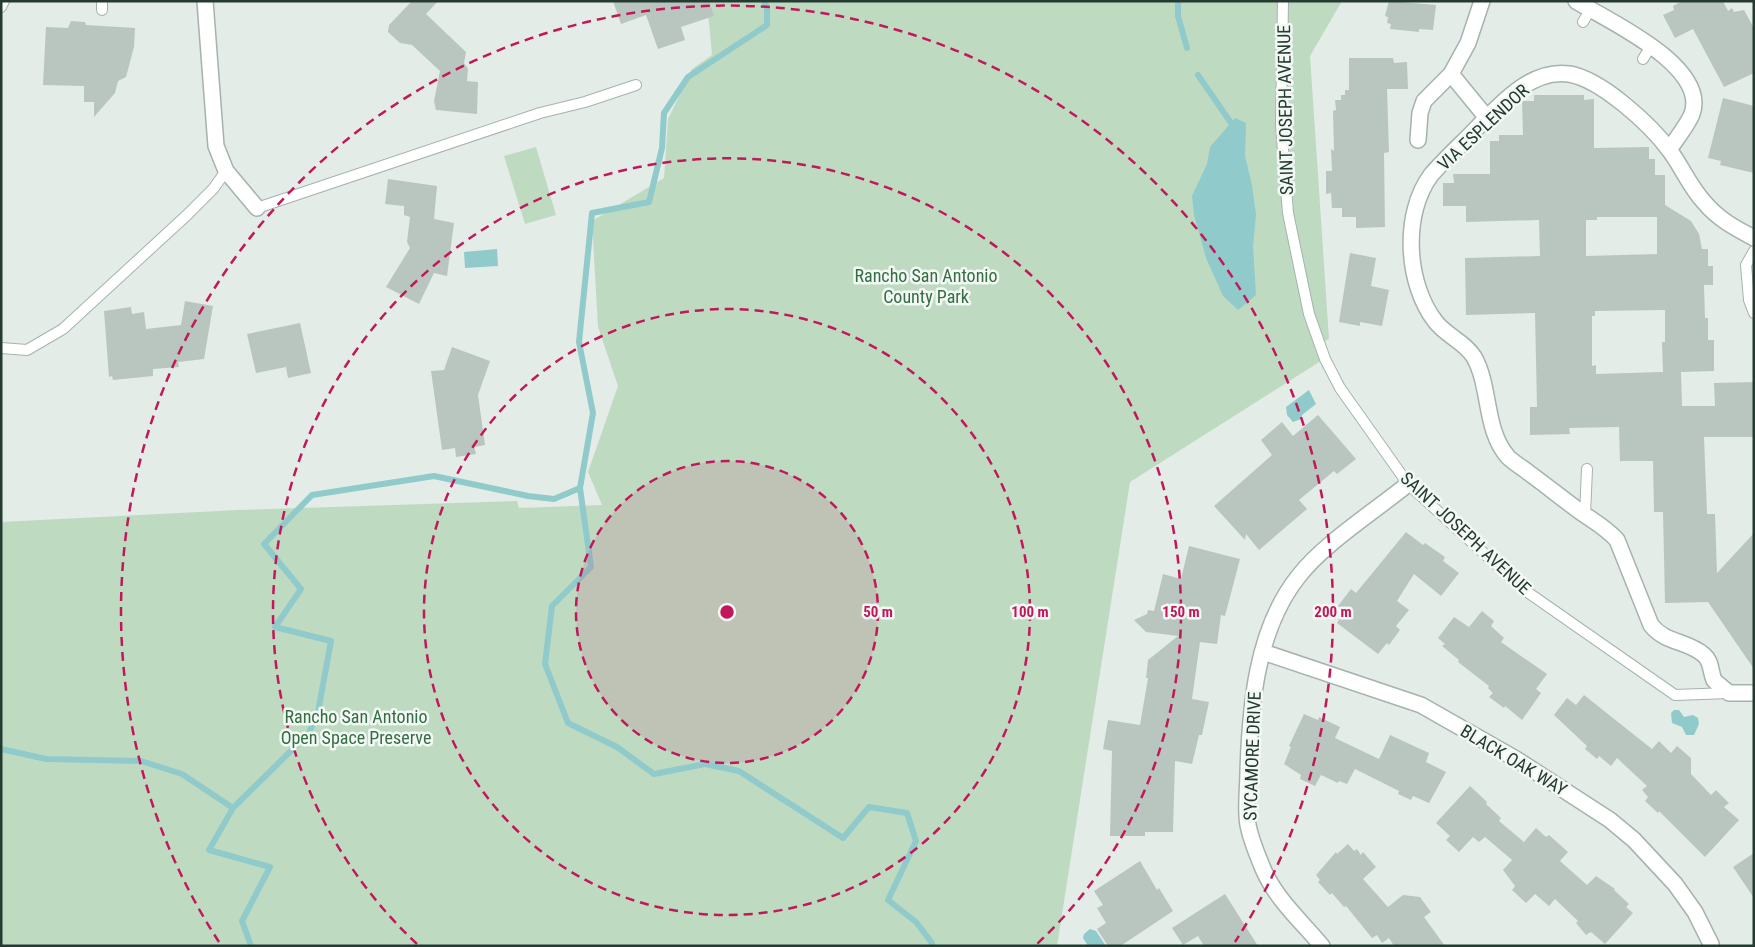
<svg xmlns="http://www.w3.org/2000/svg" width="1755" height="947" font-family="'Roboto Condensed',sans-serif">
<style>
.green{fill:#bedbc2}
.water{fill:#91cacb}
.lines{fill:none;stroke-linecap:round;stroke-linejoin:round}
.stream{stroke:#91cacb;stroke-width:6}
.building{fill:#b9c6bf;fill-rule:evenodd}
.service-casing{stroke:#a6b3ad;stroke-width:12}
.minor-casing{stroke:#a6b3ad;stroke-width:18}
.service{stroke:#fff;stroke-width:10}
.minor{stroke:#fff;stroke-width:15}
.ring{fill:none;stroke:#c2185b;stroke-width:2.5;stroke-dasharray:9 6}
.labels{text-anchor:middle;dominant-baseline:central;stroke-width:5;stroke-linejoin:round;paint-order:stroke}
.street-label{font-size:18px;fill:#253b32;stroke:#f3f8f5}
.park-label{font-size:18px;fill:#336e42;stroke:#f3f8f5}
.centre{fill:#c2185b;stroke:#f3f8f5;stroke-width:2.5}
.ring-label{font-size:15px;text-anchor:middle;font-weight:bold;fill:#c2185b;stroke:#f3f8f5;stroke-width:5;stroke-linejoin:round;paint-order:stroke}
</style>
<rect width="100%" height="100%" fill="#e3ece7"/>
<!-- green -->
<path class="green" d="M707,1H1342L1310,56L1329,339L1318,345L1324,359L1130,482L1057,946H1V522L238,510L517,501L519,508L602,505L588,472L618,386L598,327L592,221L664,178L668,119L692,69L712,55Z
M536,147L556,215L525,224L504,156Z"/>
<!-- water -->
<path class="water" d="M1235,118L1246,123L1245,156L1252,185L1256,215L1253,246L1256,295L1238,310L1223,296L1206,258L1194,215L1192,196L1207,164L1210,147Z
M497,249L498,266L465,268L464,252Z
M1309,390L1316,404L1302,415L1301,419L1293,422L1287,415L1286,407Z
M1679,710L1684,717L1693,715L1698,718L1699,724L1694,735H1686L1682,727L1672,723L1671,713L1674,710Z
M1090,929L1096,931L1106,946H1088L1083,938L1084,934Z"/>
<g class="lines">
<!-- stream -->
<path class="stream" d="M764,1L767,7V25L688,77L664,113L662,148L649,202L592,213L579,342L593,413L580,488L591,567L552,606L545,664L568,723L617,747L654,774L705,764L739,771L843,838L869,807L907,813L916,841L888,900L916,922L932,943L931,946
M1178,1V16L1187,48
M1198,75L1231,123
M1,749L46,759L141,761L182,774L233,808
M251,946L242,921L270,867L209,850L233,808L309,733L318,712L331,641L275,627L301,589L264,544L312,495L434,476L528,496L554,499L580,488"/>
</g>
<!-- building -->
<path class="building" d="M412,1H438L426,14L466,52L464,63L468,69L467,81L478,82L477,114L436,110L434,101L440,71L412,45L400,43L388,32L389,25Z
M613,1H709L714,16L681,27L685,40L658,49L646,15L621,24Z
M1389,1L1436,5L1433,30L1419,29V32L1390,29L1391,24L1387,23L1388,17L1385,16Z
M1682,1H1723L1728,11L1732,8L1734,12L1744,10L1754,28V73L1724,87L1693,29L1675,38L1663,15L1674,10L1673,6Z
M71,21L85,22L86,25L135,28L134,47L126,77L118,81L115,93L94,117V102H84V86L43,85L46,27L68,28Z
M1349,58H1393L1394,63L1407,62L1408,89H1387L1389,152L1384,153L1385,227L1356,228V217H1342V208H1332L1331,193L1326,194V171H1332L1331,149L1334,151L1333,111L1336,110L1335,100H1341V95H1345V90H1349Z
M1534,95H1584V100L1594,99V148L1649,147V159H1655V175H1665V205L1691,221L1699,234L1702,249H1708V266H1713V285H1704L1705,318H1708V340H1714V371L1681,372L1682,406H1715L1714,383L1754,382V437H1704L1707,514H1715L1717,573L1754,533V669L1708,602L1665,603L1663,512H1654L1653,461H1620L1619,427L1569,428L1570,434L1530,435V407H1537L1535,313L1466,315L1465,258L1540,256L1539,220L1466,222V206H1443V183H1454L1453,174H1490V141H1499V135H1523L1522,101H1534ZM1597,217H1657V254L1586,256V220H1597ZM1665,310V342H1662L1663,372L1596,374V365L1592,366V316H1595V311Z
M1723,98L1754,106V173L1720,165L1721,161L1708,158Z
M388,179L437,186L434,219L454,223L447,276L434,273L419,304L386,287L410,248L407,242L410,217L404,215V206L385,204Z
M1350,253L1376,258L1371,286L1389,290L1382,326L1360,322V326L1339,322Z
M185,301L213,306L204,359L178,362L179,367L153,369V376L113,380L112,376L109,377L104,311L131,307L132,314L144,312L146,329L181,325Z
M300,323L311,373L288,378L286,367L256,373L247,334Z
M452,347L490,361L478,395L485,445L474,447L476,454L456,457L455,448L442,450L431,371L444,370Z
M1318,415L1356,459L1337,474L1334,471L1299,500L1307,509L1259,550L1246,534L1245,540L1214,506L1272,455L1261,440L1282,422L1293,436Z
M1406,532L1423,545L1425,543L1445,557L1443,561L1459,573L1441,596L1414,574L1397,601L1409,610L1396,626L1400,630L1389,645L1387,643L1378,654L1337,623L1344,611L1338,606L1351,589L1356,593Z
M1189,546L1240,559L1225,616L1221,615L1217,644L1200,642L1192,699L1209,702L1202,735H1199L1192,764L1175,761L1173,832H1145V836H1110L1112,751L1103,749L1108,720L1140,725L1148,678H1146L1148,660L1178,636L1146,632L1134,620L1147,614L1148,610L1154,611L1163,574L1181,579Z
M1482,611L1494,621L1491,626L1504,638L1501,642L1547,674L1536,689L1541,693L1522,720L1505,706L1504,708L1489,697L1493,693L1488,688L1489,686L1458,662L1459,660L1442,646L1445,644L1438,638L1454,617L1469,627Z
M1584,695L1652,749L1659,741L1671,753L1677,746L1691,758V774L1711,795L1716,790L1729,803L1724,807L1739,820L1705,857L1659,811L1658,813L1645,801L1648,797L1642,790L1647,786L1617,758L1611,766L1599,756L1597,759L1585,749L1587,746L1554,715L1567,698L1576,705Z
M1304,714L1318,720L1319,717L1340,727L1335,738L1379,759L1390,735L1429,753L1426,762L1446,772L1429,803L1413,796L1411,800L1398,794L1399,791L1355,769L1347,784L1339,781L1338,783L1321,775L1315,786L1300,779L1301,775L1284,764L1291,747L1289,746Z
M1470,786L1487,802L1486,804L1501,818L1499,821L1524,842L1536,828L1546,837L1549,835L1568,852L1560,861L1587,885L1596,876L1615,889L1614,890L1629,904L1626,907L1633,913L1605,944L1591,932L1586,935L1576,923L1578,921L1555,899L1549,906L1535,894L1526,903L1512,890L1515,886L1503,870L1512,860L1485,837L1479,842L1473,837L1459,852L1446,840L1450,836L1436,823Z
M1348,844L1354,851L1357,849L1361,855L1363,852L1376,867L1363,879L1388,907L1403,895L1420,897L1431,912L1424,917L1445,946H1394L1389,938L1382,943L1377,935L1372,938L1346,906L1344,907L1332,893L1330,895L1318,882L1320,880L1316,875L1336,852L1337,854Z
M1754,853V898L1733,867Z
M1140,861L1157,890L1159,888L1173,911L1128,941L1120,946H1108L1097,929L1106,923L1097,908L1103,905L1094,891Z
M1225,894L1258,946H1204L1198,936L1183,945L1172,928Z"/>
<g class="lines">
<defs>
<path id="service" d="M102,1V10
M1283,1L1281,125L1288,213L1309,314L1325,359L1340,388L1408,484L1523,589L1675,695L1729,693
M1,7L4,1
M1583,22L1590,10
M1643,59L1651,46
M257,208L540,113L585,102L636,85
M1754,251L1746,265L1749,300L1754,313
M1,348L27,350L63,329L187,215L213,189L226,171
M1585,515L1587,469"/>
<path id="minor" d="M205,1L216,146L226,171L257,208
M1576,1C1607,20 1709,66 1692,114C1687,126 1676,139 1669,150
M1451,74L1487,118
M1418,140L1420,113L1424,101L1451,74L1468,43L1482,1
M1754,238C1735,228 1718,219 1704,202C1690,187 1682,167 1670,151C1651,125 1601,79 1569,74C1529,68 1496,109 1471,134C1458,147 1443,161 1431,175C1402,214 1406,283 1435,321C1445,335 1465,342 1474,357C1491,387 1484,430 1508,457C1514,463 1523,468 1529,473C1547,486 1564,500 1582,513C1595,522 1606,528 1617,540L1651,625C1666,644 1687,640 1704,655C1712,662 1710,671 1714,680C1717,684 1725,689 1729,693H1754
M1263,652L1421,705L1516,759L1610,820L1634,840L1675,884L1695,912L1711,944
M1322,946C1302,922 1277,900 1264,871C1258,857 1251,840 1248,825C1245,808 1248,789 1248,772C1250,707 1256,630 1298,577C1323,544 1375,511 1408,484"/>
</defs>
<!-- service casing -->
<use href="#service" class="service-casing"/>
<!-- minor casing -->
<use href="#minor" class="minor-casing"/>
<!-- service -->
<use href="#service" class="service"/>
<!-- minor -->
<use href="#minor" class="minor"/>
</g>
<!-- distance rings -->
<circle cx="727" cy="612" r="151" fill="#c2185b" fill-opacity=".12"/>
<g class="ring">
<circle cx="727" cy="612" r="151"/>
<circle cx="727" cy="612" r="303"/>
<path d="M417 944A454 454 0 1 1 1037 944"/>
<path d="M219 942A606 606 0 1 1 1235 942"/>
</g>
<g class="labels">
<!-- street labels -->
<g class="street-label">
<text transform="translate(1285 110) rotate(-91)">SAINT JOSEPH AVENUE</text>
<text transform="translate(1483 127) rotate(-43)">VIA ESPLENDOR</text>
<text transform="translate(1466 533) rotate(43)">SAINT JOSEPH AVENUE</text>
<text transform="translate(1252 756) rotate(-88)">SYCAMORE DRIVE</text>
<text transform="translate(1514 760) rotate(31)">BLACK OAK WAY</text>
</g>
<!-- park labels -->
<g class="park-label">
<text x="926" y="275">Rancho San Antonio<tspan x="926" dy="21">County Park</tspan></text>
<text x="356" y="716">Rancho San Antonio<tspan x="356" dy="21">Open Space Preserve</tspan></text>
</g>
</g>
<circle cx="727" cy="612" r="8" class="centre"/>
<g class="ring-label">
<text x="878" y="617">50 m</text>
<text x="1030" y="617">100 m</text>
<text x="1181" y="617">150 m</text>
<text x="1333" y="617">200 m</text>
</g>
<!-- border -->
<rect width="1755" height="947" fill="none" stroke="#253b32" stroke-width="5"/>
</svg>
